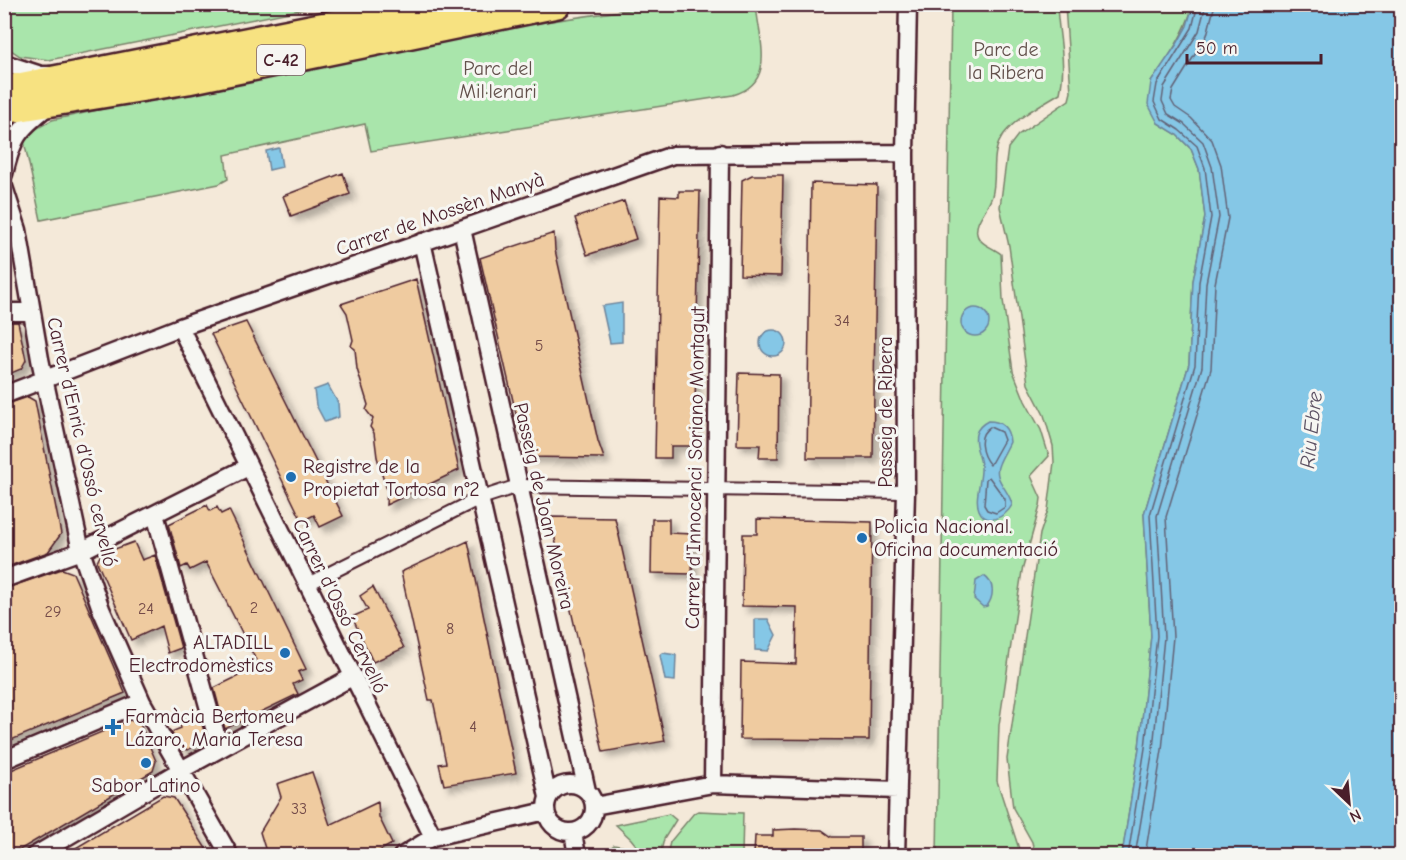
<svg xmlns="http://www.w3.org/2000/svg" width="1406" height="860" font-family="'Comic Neue',sans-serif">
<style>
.green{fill:#a9e5ab;stroke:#7a826b;stroke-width:1.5}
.water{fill:#85c7e6;stroke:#6d849b;stroke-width:1.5}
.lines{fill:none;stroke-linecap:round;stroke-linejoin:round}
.shore{stroke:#626276;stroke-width:1.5}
.building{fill:#efcba0;stroke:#4a1f2b;stroke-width:1.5;filter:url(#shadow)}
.pedestrian-casing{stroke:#4a1f2b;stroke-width:16}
.minor-casing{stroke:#4a1f2b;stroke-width:21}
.primary-casing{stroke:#4a1f2b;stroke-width:32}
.pedestrian{stroke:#f6f6f2;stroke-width:12}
.minor{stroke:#f6f6f2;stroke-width:16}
.primary{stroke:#f7e281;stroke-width:27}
.poi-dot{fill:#1f6fb2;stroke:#f6f6f2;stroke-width:2}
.labels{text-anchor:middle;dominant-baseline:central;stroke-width:6;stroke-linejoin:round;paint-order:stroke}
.number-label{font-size:16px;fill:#734a48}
.shield{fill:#f6f6f2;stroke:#7e6067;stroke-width:1.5}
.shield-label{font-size:18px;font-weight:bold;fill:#4a1f2b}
.park-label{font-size:20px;fill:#62504b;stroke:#f6f6f2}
.street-label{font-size:20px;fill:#4a1f2b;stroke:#f6f6f2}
.poi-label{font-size:20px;fill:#4a1f2b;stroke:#f6f6f2;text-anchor:start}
.water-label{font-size:21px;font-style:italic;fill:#5c5163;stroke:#f6f6f2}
</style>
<defs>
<filter id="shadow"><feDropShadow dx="5.5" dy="5.5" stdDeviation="3" flood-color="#0004"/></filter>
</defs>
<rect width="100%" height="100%" fill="#f4e9d9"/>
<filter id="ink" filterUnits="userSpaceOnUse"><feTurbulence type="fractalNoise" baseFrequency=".0167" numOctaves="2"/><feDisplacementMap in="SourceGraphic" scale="12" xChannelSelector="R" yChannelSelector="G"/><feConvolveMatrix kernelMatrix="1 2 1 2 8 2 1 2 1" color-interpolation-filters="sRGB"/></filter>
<g filter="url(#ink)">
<!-- green -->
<path class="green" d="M5,4H325V5L49,60L20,56L5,46Z
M668,4L756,5C759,40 777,83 733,95L371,151L365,124L225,155L228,179L219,184L41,220L24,141L34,130L52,120L343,57L483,31Z
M951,5H1057C1058,34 1067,63 1060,93C1042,104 1017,117 1004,134C989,153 998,175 992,196C989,208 974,221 977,234C979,244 994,248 1001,254L1003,300L1013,371L1025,401L1041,430L1049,456L1031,476L1041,498L1040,506L1022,571L999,725L997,781L1021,855L937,856Z
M1065,5H1193C1185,34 1169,57 1151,82L1158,123L1176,134L1191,149L1199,169L1205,217L1193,281L1189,364L1144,514L1151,636L1139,748L1122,855H1035L1032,842L1013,808L1007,759L1040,534L1048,510L1054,462L1053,446L1044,415L1028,384L1009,246L1000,207L1008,148L1018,135L1069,100L1071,92Z
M698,811L743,813L742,855H667L670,842L694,813Z
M669,814L676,820L664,839L660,855H644L631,839L616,825Z
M614,845L630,848L635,855H602Z"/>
<!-- water -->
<path class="water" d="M1193,5H1401V855H1122L1139,748L1151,636L1144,514L1189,364L1193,281L1205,217L1199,169L1191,149L1176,134L1158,123L1148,104L1151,82L1177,44L1187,26Z
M279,148L282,167L269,170L266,151Z
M622,303V342L610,343L602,306Z
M961 322a14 14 0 1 1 28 0a14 14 0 1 1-28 0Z
M760 343a13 13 0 1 1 26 0a13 13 0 1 1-26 0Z
M328,385L338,403L339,417L325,422L316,405L314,390Z
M988,421C1002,421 1009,428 1010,442C1007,449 1002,456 999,464C992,480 1010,490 1012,505C1006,517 986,527 979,510C974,498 982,480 981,467C981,455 973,446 976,434C978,427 982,424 988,421Z
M984,576C995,583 994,597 987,606L983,607L974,599L976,581Z
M755,619H768L776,635L768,651L755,650Z
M663,653L676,655L675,681L665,680L660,655Z"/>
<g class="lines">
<!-- shore -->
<path class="shore" d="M990,427L1001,432L1004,440L990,465C981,455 976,435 990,427Z
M989,477L1005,499V507L996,513L987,510L984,505L986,479Z
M1128,856L1145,748L1157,636L1150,515L1195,365L1199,282L1211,217L1205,168L1197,146L1179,130L1162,119L1154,102L1157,84L1192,28L1198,4
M1135,856L1153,749L1164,637L1157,516L1202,367L1206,283L1219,217L1212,167L1203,142L1184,124L1168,114L1162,101L1164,87L1199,31L1206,4
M1145,856L1162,750L1173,637L1166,517L1211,369L1215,284L1228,218L1221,165L1212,140L1191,118L1175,107L1171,100L1173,90L1207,35L1215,4"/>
</g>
<!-- building -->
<path class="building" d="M343,173L350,194L291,216L283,196Z
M752,175H783L781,276L740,275L742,180Z
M811,183L877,185L873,458H807Z
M679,191H700L694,446H671V458H655L660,196L679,197Z
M624,201L636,239L587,255L575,218Z
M554,233L555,250L598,441L604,458L526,457L480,258Z
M416,279L459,470L386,505L387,490L377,457L374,433L370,427L373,419L366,410L368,405L357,369L355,349L351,346L353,340L347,313L341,304Z
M4,322H18L26,360L21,369L4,376Z
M246,322L343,516L320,527L314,515L302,521L211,334Z
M739,373L779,374L778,458H759L760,445H737Z
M28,397L35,401L61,534L48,552L4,568V405Z
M207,505L210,511L217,507L221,514L229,510L306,669L298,672L302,680L293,684L298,694L225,729L214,688L259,666L206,562L190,570L187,565L181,568L169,524Z
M550,517L615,518L665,741L603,752Z
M652,519H669V533L693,534L692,574L651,573Z
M757,519L872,522L869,740L740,739L741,662L796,664L797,607L742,606L743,534H757Z
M468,541L516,773L444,785L439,764L446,763L433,700H429L401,572Z
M134,542L142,560L155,555L181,648L168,653L161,626L131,640L97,562L101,554Z
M62,569L73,573L125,693L4,743V589Z
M373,587L404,648L373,662L352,617L368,610L360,596Z
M192,717L194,723L201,720L206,739L188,750L180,747L171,732L181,728L179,722Z
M130,720L140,724L156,761L153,771L11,855H4V773Z
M312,772L330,825L378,802L379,817L392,844L372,855H267L260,832L281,797L277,784Z
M163,796L174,798L210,855H64Z
M795,829L822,830L832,837H861V855H754L755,836H773V830Z"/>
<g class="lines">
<defs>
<path id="pedestrian" d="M306,585L478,499L518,486L906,492"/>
<path id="minor" d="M4,63L41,75H50
M4,174C13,137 17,131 47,107
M4,187L18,230L40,359L81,551L101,609L142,702L230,856
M462,229L587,791
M422,242L548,797
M4,312H31
M180,327L433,837
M4,395L180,327L673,155L905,153
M155,514L220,749
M4,579L81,551L248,467
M4,760L142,702
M546 808a24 24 0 1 1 48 0a24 24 0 1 1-48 0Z
M713,784L720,153
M594,806L713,784L898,790
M573,832L577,856
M34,856L181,770L352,677
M402,856L433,837L546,811
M896,856L906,492L905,153L908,4"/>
<path id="primary" d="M4,90L436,4
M4,110L188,80L557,4"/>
</defs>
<!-- pedestrian casing -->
<use href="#pedestrian" class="pedestrian-casing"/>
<!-- minor casing -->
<use href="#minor" class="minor-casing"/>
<!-- primary casing -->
<use href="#primary" class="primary-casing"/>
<!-- pedestrian -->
<use href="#pedestrian" class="pedestrian"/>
<!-- minor -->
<use href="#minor" class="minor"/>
<!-- primary -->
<use href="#primary" class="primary"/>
</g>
</g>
<!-- markers -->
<g class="poi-dot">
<circle cx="291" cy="477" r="6"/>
<circle cx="862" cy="538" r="6"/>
<circle cx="285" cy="653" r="6"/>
<path d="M110 718h6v6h6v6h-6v6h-6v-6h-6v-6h6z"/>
<circle cx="146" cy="763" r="6"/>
</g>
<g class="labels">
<!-- number labels -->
<g class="number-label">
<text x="842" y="321">34</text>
<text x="539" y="346">5</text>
<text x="254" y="608">2</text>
<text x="146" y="609">24</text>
<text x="53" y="612">29</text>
<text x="450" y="629">8</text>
<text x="473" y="727">4</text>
<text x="299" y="809">33</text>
</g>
<!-- shield labels -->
<rect class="shield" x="257" y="45" width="48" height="30" rx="4.5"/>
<g class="shield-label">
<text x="281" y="60">C-42</text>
</g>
<!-- park labels -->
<g class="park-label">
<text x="1006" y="49">Parc de<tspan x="1006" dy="23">la Ribera</tspan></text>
<text x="498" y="68">Parc del<tspan x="498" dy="23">Mil·lenari</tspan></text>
</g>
<!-- street labels -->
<g class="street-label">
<text transform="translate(440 214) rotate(-19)">Carrer de Mossèn Manyà</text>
<text transform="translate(885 412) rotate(-90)">Passeig de Ribera</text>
<text transform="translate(82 442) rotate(77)">Carrer d'Enric d'Ossó cervelló</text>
<text transform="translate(695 468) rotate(-89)">Carrer d'Innocenci Soriano Montagut</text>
<text transform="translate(544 506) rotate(77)">Passeig de Joan Moreira</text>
<text transform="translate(340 606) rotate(64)">Carrer d'Ossó Cervelló</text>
</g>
<!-- poi labels -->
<g class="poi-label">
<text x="303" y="466">Registre de la<tspan x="303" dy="23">Propietat Tortosa n°2</tspan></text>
<text x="874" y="526">Policia Nacional.<tspan x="874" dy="23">Oficina documentació</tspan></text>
<text x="273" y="642" text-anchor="end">ALTADILL<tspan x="273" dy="23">Electrodomèstics</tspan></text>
<text x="125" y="716">Farmàcia Bertomeu<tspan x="125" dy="23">Lázaro, Maria Teresa</tspan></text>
<text x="146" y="785" text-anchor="middle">Sabor Latino</text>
</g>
<!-- water labels -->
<g class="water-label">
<text transform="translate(1311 430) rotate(-84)">Riu Ebre</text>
</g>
</g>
<!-- margin -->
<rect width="1406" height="860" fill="none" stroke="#f6f6f2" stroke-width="24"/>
<rect x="12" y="12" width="1382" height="836" fill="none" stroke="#4a1f2b" stroke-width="2" filter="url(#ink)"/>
<!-- north arrow -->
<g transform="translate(1349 803) rotate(154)" stroke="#f6f6f2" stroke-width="4.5" paint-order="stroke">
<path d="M0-4.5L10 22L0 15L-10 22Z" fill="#4a1f2b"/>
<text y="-9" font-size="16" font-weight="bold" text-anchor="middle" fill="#4a1f2b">N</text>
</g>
<!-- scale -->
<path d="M1187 54v9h134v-9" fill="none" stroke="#4a1f2b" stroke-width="3"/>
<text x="1196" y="54" font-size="18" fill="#4a1f2b" stroke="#f6f6f2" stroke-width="4.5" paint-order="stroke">50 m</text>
</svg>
